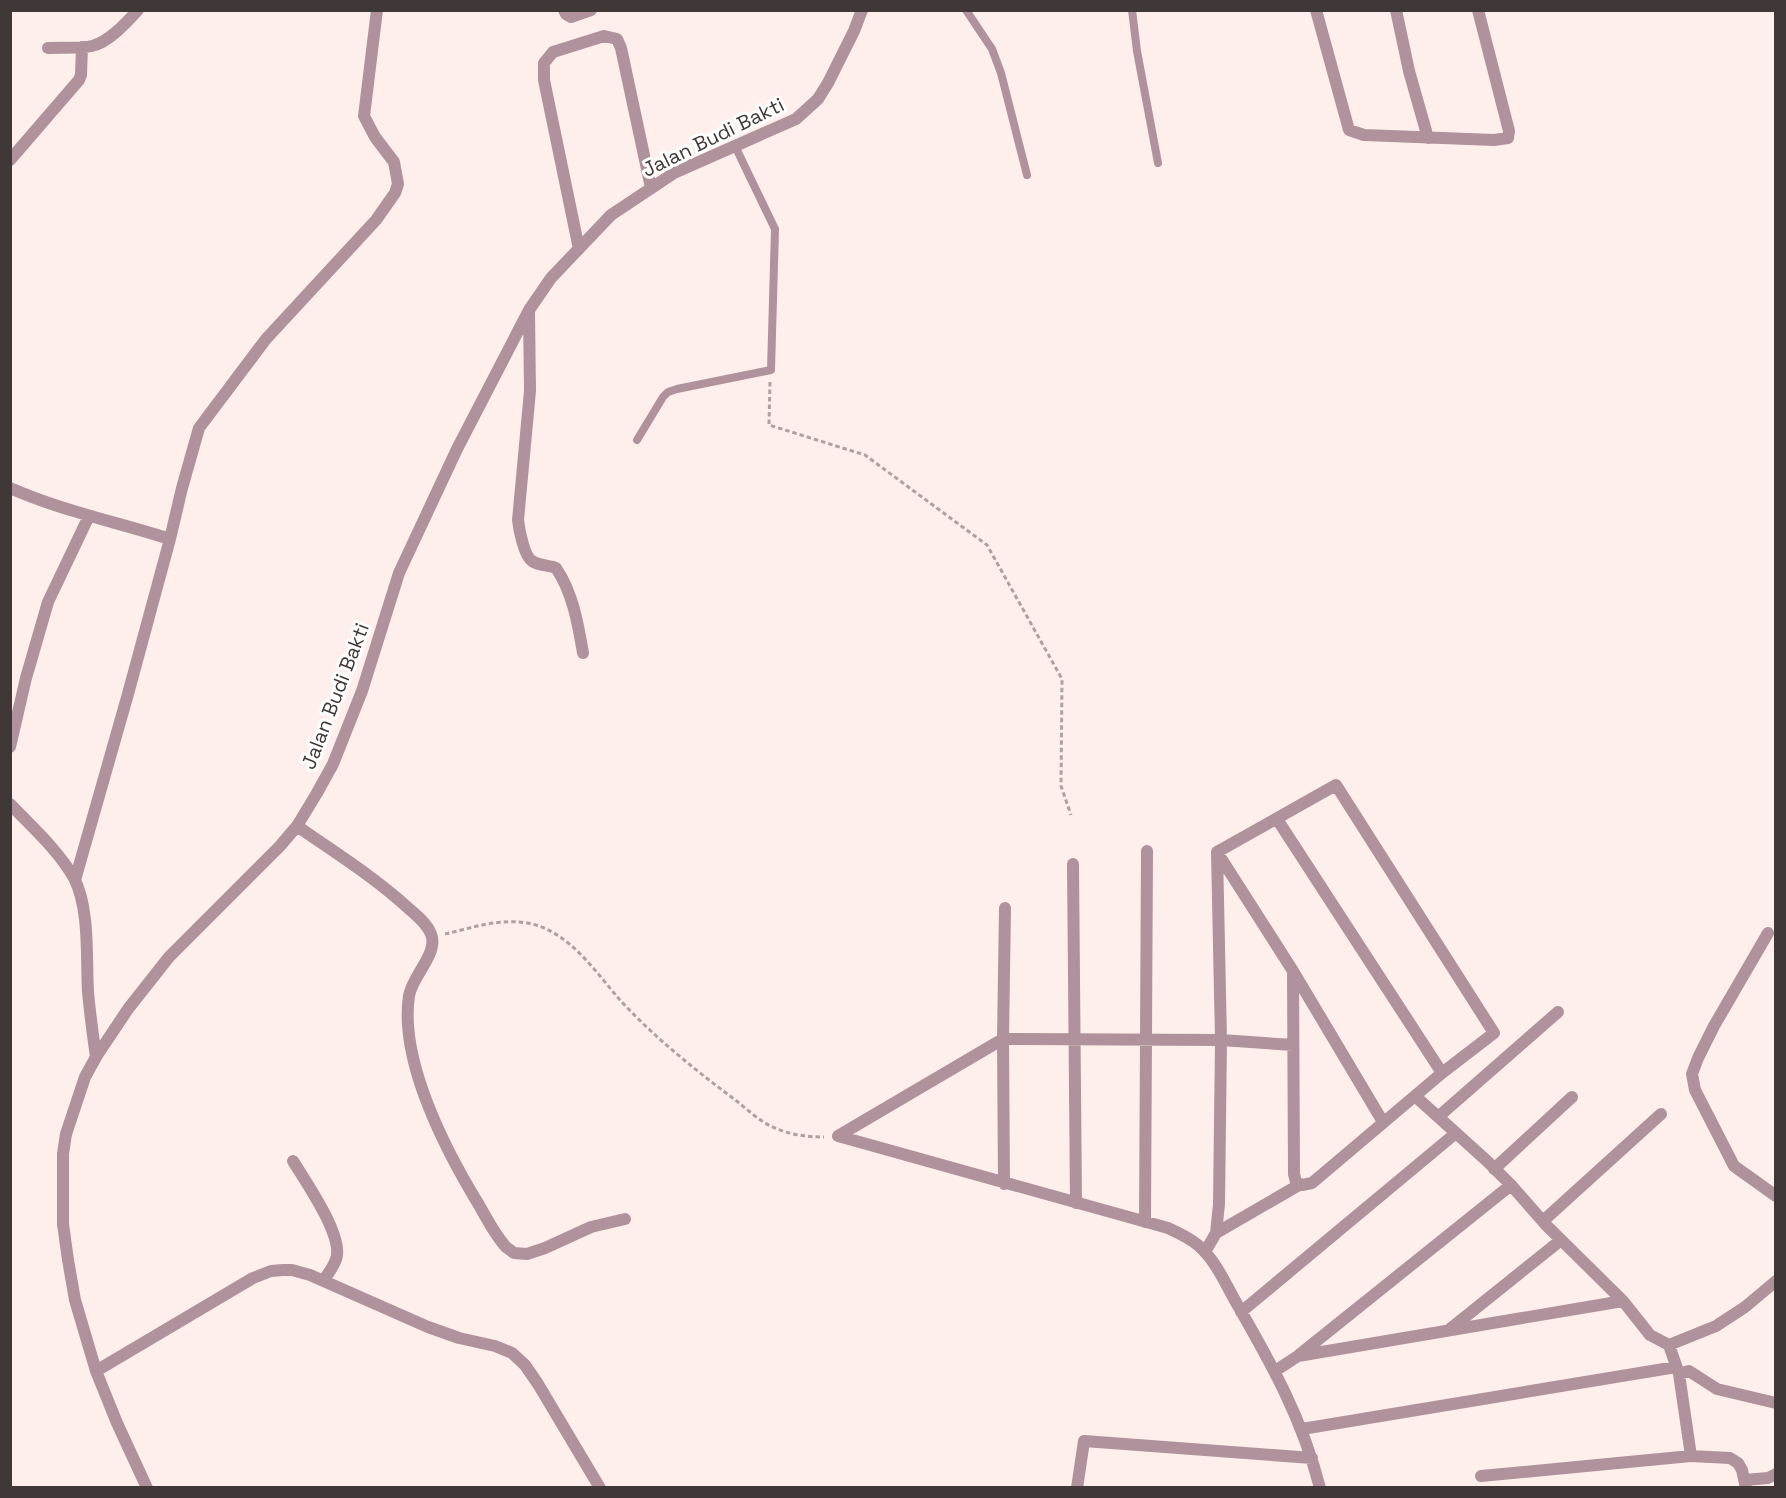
<svg xmlns="http://www.w3.org/2000/svg" width="1786" height="1498" font-family="'Space Grotesk',sans-serif">
<style>
.lines{fill:none;stroke-linecap:round;stroke-linejoin:round}
.path{stroke:#aea19f;stroke-width:3;stroke-dasharray:4.5 3;stroke-linecap:butt}
.service{stroke:#b0929c;stroke-width:8}
.minor{stroke:#b0929c;stroke-width:12}
.labels{text-anchor:middle;dominant-baseline:central;stroke-width:6;stroke-linejoin:round;paint-order:stroke}
.street-label{font-size:20px;fill:#403837;stroke:#fff}
</style>
<rect width="100%" height="100%" fill="#ffefec"/>
<g class="lines">
<!-- path -->
<path class="path" d="M770,382L769,425L865,455L987,545L1062,679L1061,786L1071,815
M445,934C471,928 500,918 527,923C568,930 594,970 620,1000C654,1037 694,1069 734,1099C747,1109 760,1122 775,1128C790,1135 808,1137 824,1137"/>
<!-- service -->
<path class="service" d="M966,10L992,49L1001,73L1027,175
M1132,10L1137,51L1158,163
M637,440L663,397L668,392L677,389L771,370L775,229L735,146"/>
<!-- minor -->
<path class="minor" d="M564,10L566,14L571,17L591,10
M1316,10L1349,130L1364,135L1494,140L1508,138L1509,131L1478,10
M1396,10L1409,71L1428,138
M48,48C62,47 78,49 92,46C109,42 126,23 138,10
M10,160L79,80L81,75L82,47
M579,249L544,80V63L553,52L604,36L617,39L621,48L651,188
M529,311L530,391L518,520C519,529 524,556 532,561C539,566 549,565 556,568C573,593 578,624 583,653
M10,488C62,511 117,522 170,539
M10,747L26,678L48,602L89,516
M10,804C32,827 58,850 74,878C90,909 86,958 88,992C90,1014 93,1036 96,1057
M1277,819L1442,1073
M297,826C334,852 373,876 407,907C416,915 427,923 431,934C439,953 412,976 409,996C399,1061 446,1151 479,1205C487,1219 495,1235 506,1247L514,1253L527,1254L545,1248L591,1227L625,1219
M1217,852L1336,785L1494,1033L1442,1073L1312,1183L1302,1185L1296,1182L1294,1174L1293,971
M1217,852L1293,971L1383,1122
M1073,864L1076,1203
M75,880L128,694L170,539L182,488L199,428L266,339L376,220L395,193L398,184L394,162L375,137L364,116L377,10
M1768,933L1714,1026L1698,1058L1692,1074L1695,1090L1734,1166L1776,1196
M1415,1096L1487,1161L1511,1185L1547,1226L1623,1301L1650,1335L1669,1345L1679,1374L1691,1456
M1438,1117L1558,1012
M838,1136L1168,1228C1179,1233 1190,1238 1199,1246C1216,1261 1226,1285 1237,1304C1272,1365 1302,1418 1320,1488
M838,1136L1003,1039L1221,1040L1293,1045
M293,1161C306,1182 340,1231 337,1255C336,1264 329,1272 324,1280
M1494,1169L1572,1097
M1004,1184L1003,1039L1005,908
M1543,1221L1661,1114
M1145,1222L1147,851
M1216,1233L1299,1185
M1205,1252L1216,1233L1219,1204L1221,1040L1217,852
M1241,1312L1456,1133
M1450,1329L1561,1240
M1669,1345L1716,1326L1745,1307L1776,1281
M1299,1355L1511,1185
M96,1371L253,1278L271,1271L283,1270H292L310,1275L428,1327L459,1338L495,1346L512,1353L525,1365L538,1384L600,1488
M1275,1371L1298,1356L1623,1301
M1679,1374L1689,1371L1717,1389L1776,1403
M1302,1429L1676,1367
M1481,1476L1691,1456L1730,1458L1738,1463L1742,1470L1746,1488
M1745,1480L1768,1478L1776,1474
M147,1488L117,1423L96,1371L75,1300L68,1260L63,1224V1154L66,1134L85,1077L96,1057L128,1009L169,957L280,846L297,826L317,793L333,764L362,691L399,573L457,449L529,310L551,278L611,215L674,173L796,119L818,99L828,83L854,31L862,10
M1077,1488L1084,1441L1312,1458"/>
</g>
<g class="labels">
<!-- street labels -->
<g class="street-label">
<text transform="translate(713 137) rotate(-26)">Jalan Budi Bakti</text>
<text transform="translate(335 696) rotate(-69)">Jalan Budi Bakti</text>
</g>
</g>
<!-- border -->
<rect width="1786" height="1498" fill="none" stroke="#403837" stroke-width="24"/>
</svg>
